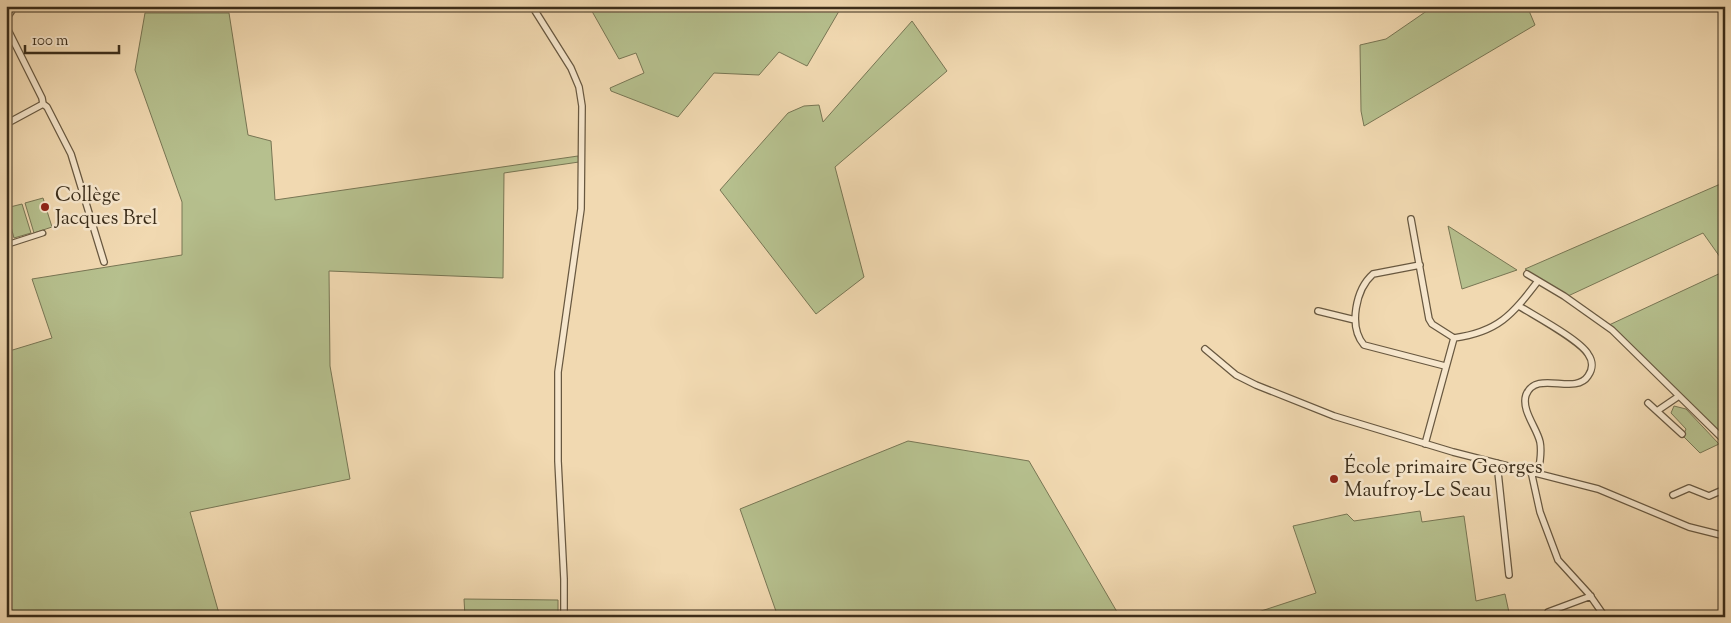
<svg xmlns="http://www.w3.org/2000/svg" width="1731" height="623" font-family="'Sorts Mill Goudy',serif">
<style>
.green{fill:#b6c08e;stroke:#787654}
.lines{fill:none;stroke-linecap:round;stroke-linejoin:round}
.pedestrian-casing{stroke:#685840;stroke-width:7}
.minor-casing{stroke:#685840;stroke-width:8}
.pedestrian{stroke:#f6e6cc;stroke-width:4.5}
.minor{stroke:#f6e6cc;stroke-width:5.5}
.poi-dot{fill:#8f2418;stroke:#f6e6cc;stroke-width:2}
.labels{text-anchor:middle;dominant-baseline:central;stroke-width:5;stroke-linejoin:round;paint-order:stroke}
.poi-label{font-size:20px;fill:#3b2d1a;stroke:#f6e6cc;text-anchor:start}
</style>
<rect width="100%" height="100%" fill="#f1d9b1"/>
<filter id="stains"><feTurbulence type="fractalNoise" baseFrequency=".004" numOctaves="4"/><feColorMatrix values="0 0 0 0 .2 0 0 0 0 .09 0 0 0 0 .02 0 0 0 .5 -.17"/></filter>
<radialGradient id="worn" r=".72"><stop offset=".6" stop-color="#630" stop-opacity="0"/><stop offset="1" stop-color="#630" stop-opacity=".3"/></radialGradient>
<!-- green -->
<path class="green" d="M589,6H842L807,66L779,52L759,75L714,73L678,117L611,91L610,88L644,73L636,53L619,59Z
M1434,6H1527L1535,25L1364,126L1361,111L1360,45L1386,39Z
M145,13H229L248,135L271,141L275,200L578,156L579,162L504,173L503,278L329,271L330,366L350,479L190,512L220,617H6V352L52,338L32,279L182,255V202L135,70Z
M912,21L947,71L835,167L864,277L816,314L720,190L788,113L804,106L819,105L823,122Z
M1725,182V255L1720,257L1703,233L1568,296L1525,269Z
M43,198L52,227L34,233L25,203Z
M22,204L31,233L14,238L6,208Z
M1448,226L1517,270L1462,289Z
M1725,271V440L1609,325Z
M1674,406L1686,409L1719,444L1700,453L1683,436L1686,429L1671,413Z
M908,441L1029,461L1120,617H778L740,509Z
M1420,511L1422,522L1464,516L1476,601L1505,594L1510,617H1243L1316,593L1293,526L1347,514L1354,521Z
M464,599L558,600V617H465Z"/>
<g class="lines">
<defs>
<path id="pedestrian" d="M6,245L43,233"/>
<path id="minor" d="M532,6L571,68L579,87L582,106L581,209L558,372V461L564,579V617
M6,19L15,6
M6,26L42,98L43,104L47,107L71,154L104,262
M6,124L43,104
M1411,219L1429,319L1432,324L1454,338
M1420,265L1373,274C1356,289 1348,326 1364,345L1445,366
M1527,274L1564,296L1612,330L1725,441
M1519,306C1535,316 1580,340 1588,354C1593,361 1593,369 1588,376C1575,396 1536,369 1526,395C1521,410 1537,428 1540,442C1542,452 1540,463 1538,473
M1318,311L1355,320
M1454,338C1498,332 1512,315 1538,281
M1205,349L1236,375L1256,385L1334,416L1453,452L1598,489L1689,527L1725,536
M1648,403L1682,434
M1657,411L1679,396
M1425,444L1454,338
M1497,463L1509,575
M1531,471L1540,512L1558,560L1589,594L1605,617
M1673,495L1689,488L1709,496L1725,489
M1546,617L1548,612L1591,596"/>
</defs>
<!-- pedestrian casing -->
<use href="#pedestrian" class="pedestrian-casing"/>
<!-- minor casing -->
<use href="#minor" class="minor-casing"/>
<!-- pedestrian -->
<use href="#pedestrian" class="pedestrian"/>
<!-- minor -->
<use href="#minor" class="minor"/>
</g>
<!-- markers -->
<g class="poi-dot">
<circle cx="45" cy="207" r="5"/>
<circle cx="1334" cy="479" r="5"/>
</g>
<g class="labels">
<!-- poi labels -->
<g class="poi-label">
<text x="55" y="196">Collège<tspan x="55" dy="23">Jacques Brel</tspan></text>
<text x="1344" y="468">École primaire Georges<tspan x="1344" dy="23">Maufroy-Le Seau</tspan></text>
</g>
</g>
<!-- margin -->
<rect width="1731" height="623" fill="none" stroke="#f1d9b1" stroke-width="25"/>
<rect x="8" y="8" width="1716" height="608" fill="none" stroke="#3b2d1a" stroke-width="2.5"/>
<rect x="12" y="12" width="1706" height="598" fill="none" stroke="#3b2d1a"/>
<!-- scale -->
<path d="M25 45v8h94v-8" fill="none" stroke="#3b2d1a" stroke-width="2.5"/>
<text x="32" y="45" font-size="15" fill="#3b2d1a" stroke="#f6e6cc" stroke-width="4" paint-order="stroke">100 m</text>
<rect width="100%" height="100%" filter="url(#stains)"/>
<rect width="100%" height="100%" fill="url(#worn)"/>
</svg>
